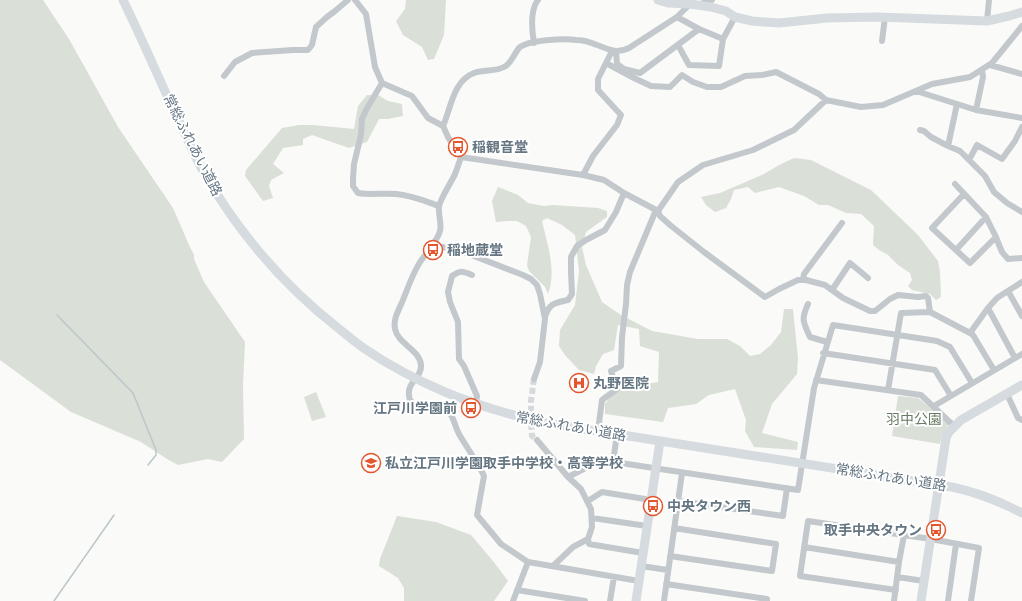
<svg xmlns="http://www.w3.org/2000/svg" width="1022" height="601" font-family="'IBM Plex Sans','Noto Sans JP',sans-serif">
<style>
.green{fill:#dadfd7}
.lines{fill:none;stroke-linecap:round;stroke-linejoin:round}
.stream{stroke:#bbc7cb;stroke-width:1.5}
.street-tunnel{stroke:#d5d9db;stroke-width:6;stroke-dasharray:6 3;stroke-linecap:butt}
.street{stroke:#c3c8cc;stroke-width:6}
.secondary{stroke:#d6dbdf;stroke-width:9}
.labels{text-anchor:middle;dominant-baseline:central;stroke-width:4;stroke-linejoin:round;paint-order:stroke}
.street-label{font-size:14px;fill:#657683;stroke:#fff}
.poi-label{font-size:14px;font-weight:bold;fill:#657683;stroke:#fff;text-anchor:start}
.park-label{font-size:14px;fill:#687a64;stroke:#fff}
</style>
<rect width="100%" height="100%" fill="#fafaf8"/>
<!-- green -->
<path class="green" d="M0,0H43L69,39L118,127L173,208L189,245L194,255V259L204,282L245,342L243,385L244,439L222,462L208,459L178,465L167,459L141,442L71,412L0,360Z
M406,0H446L444,35L434,59L428,60L422,47L403,35L396,21L405,9Z
M367,95H378L388,101L402,104L403,116L388,119H379L367,142L349,148L312,135L303,139V145L283,148L273,164L284,173L271,180L269,186L273,198L263,201L245,176L246,170L282,128L299,125H313L354,129L358,106Z
M794,158L811,160L871,190L918,235L938,261L940,272L941,297L936,300L930,294L912,290L908,286L912,280L910,273L898,265L888,255L879,250L873,245L874,226L861,214L846,213L828,205H819L804,196L779,187L755,193L748,187L734,190L731,199L726,208L715,212L706,205L701,197L720,193L764,174L779,165Z
M498,187L518,195L528,203L544,206L553,205L598,208L607,211V217L586,232L582,247L586,265L602,302L621,315L652,331L698,339H727L740,346L750,356L760,354L771,345L781,332L784,309H793L798,358L797,374L772,404L762,433L798,442L797,450L754,447L745,431L746,420L735,389L709,395L696,404L668,408L663,422L605,414V404L621,382L652,383L658,382L659,352L640,346L639,329L618,325L614,350L603,354L596,366L594,374L579,370L565,355L559,346L560,330L575,305L579,271L575,235L562,225L547,218L542,221C547,243 557,271 548,294L545,287L529,271L527,265L531,237L526,226L517,221H508L496,222L492,201Z
M316,392L326,417L312,421L304,397Z
M898,396L918,398L927,405L949,424L942,436L940,444L892,436Z
M397,516L436,522L471,535L493,561L508,581L494,601H404V588L398,578L379,566L380,559Z"/>
<g class="lines">
<!-- stream -->
<path class="stream" d="M57,315L133,393L156,450V455L148,465
M54,601L114,515"/>
<!-- street-tunnel -->
<path class="street-tunnel" d="M534,379L531,401V421L532,436L537,440"/>
<!-- street -->
<path class="street" d="M355,0L366,14L375,67L382,83L412,96L428,118L443,126
M700,4L712,0
M677,17L699,29L723,39L735,17
M987,21L989,0
M882,41L885,17
M534,43C532,31 530,10 538,0
M678,45L689,65L719,66L723,39
M612,51L606,63L634,78L651,86L670,87L682,75L693,82L707,87H721L745,76L762,75L776,72L819,94L826,100
M616,51L617,64L624,69L640,73L699,29
M990,65L1022,74
M982,70L983,77L976,110L1022,118
M224,76L235,62L252,53L293,50H308L312,45L316,27L327,17L335,11L348,0
M382,83L366,110L362,119L361,135L354,164L353,179V186L358,193C370,195 383,193 396,194C411,195 425,201 439,206
M916,91L976,110
M1022,127L1015,141L1002,159L977,145L969,160L985,176L994,192L1007,203L1022,212
M920,130L924,131L931,137L948,146L960,151L969,160
M948,146L957,104
M461,157L583,175L604,180L624,193L658,211L678,182L703,165L753,150L794,130L826,100L861,107L883,105L932,84L970,77L992,63L1022,26
M583,175L593,156L617,125L621,115L598,90V79L606,63
M955,184L986,217L995,235L1002,252L1008,259L1022,258
M964,194L932,228L970,263L996,237
M658,211L660,216L670,225L704,252L765,297L779,289L798,280H806L825,285L843,298L870,311H875L890,299L898,295L918,297L926,296L928,298L930,312
M432,246L451,248L461,251L523,275L531,279L537,285L540,294L545,319L540,362L534,379
M956,250L986,217
M472,275C462,271 461,270 452,276L448,292L450,302L458,322L459,359L464,366L477,396L476,404
M803,280L804,274L842,223
M832,290L850,263L868,278
M1008,291L1022,316
M808,304C801,319 803,322 810,337L827,342
M988,308L1015,358
M545,317C549,303 555,303 568,300L572,294L571,272V257L577,246L586,240L605,230L616,212L624,193
M970,333L988,308L997,298L1022,282
M823,353L935,370L951,396
M816,380L921,395L954,426
M888,390L901,313L930,312L970,333L973,335L994,370
M1007,394L1018,418L1022,420
M934,406L1022,354
M598,431L602,400L617,389L611,371L621,366L622,337L626,304L627,285L630,272L656,210
M537,440L568,477
M613,462L617,434
M588,501L602,492L651,500
M679,501L783,516L787,488
M592,518L647,526
M588,539L589,544L643,553
M804,547L899,562
M670,556L765,570L772,571L776,544L674,528
M553,566L573,547L588,539L592,527L591,509L581,489L568,477L601,460L798,490L814,388L833,325L937,341L950,347L972,383
M641,566L668,570
M897,577L924,581
M639,581L528,562L501,544L477,515L484,476C477,461 467,448 459,434C454,425 454,414 444,408C434,402 418,412 410,400C409,398 409,397 409,395C407,382 422,378 421,365C420,350 398,344 395,329C393,318 399,310 403,300C408,287 413,273 420,262C427,252 437,242 440,231C442,223 438,215 439,207C439,201 452,181 455,174C457,169 459,163 461,157L448,137L443,126C451,108 453,81 474,73C484,69 495,72 504,67C511,64 514,54 519,48C527,40 565,38 576,40C583,40 590,42 597,45C603,47 610,51 617,51C621,51 625,50 629,48L677,17L690,4V2
M666,584L767,599V601
M517,590L585,601
M896,590L800,576L808,521L931,539L979,548L971,601
M513,601L528,562
M610,601L614,577
M664,601L682,473
M894,601L899,562L904,535
M948,601L956,544"/>
<!-- secondary -->
<path class="secondary" d="M123,0C141,37 157,74 174,111C184,131 193,153 204,173C239,233 283,285 338,328C347,335 356,343 365,349C390,366 417,380 445,392C475,405 508,414 540,422L952,487C976,492 999,501 1022,513
M658,0L668,3L690,4L711,7L726,11L735,17L752,21L779,23L827,18L878,17L987,21L1009,16L1022,12
M636,601L660,441
M921,601L946,438L949,432L961,420L1022,385"/>
</g>
<!-- icons -->
<defs>
<symbol id="bus-ring" viewBox="-11 -11 22 22"><circle r="9.5" fill="#fff" stroke="#e4572e" stroke-width="1.5"/><path d="M-5-6H5V4H4V6H2V4H-2V6H-4V4H-5ZM-3.5-4V0h7V-4ZM-3.5 1.2v1.5H-2V1.2ZM2 1.2v1.5H3.5V1.2Z" fill="#e4572e"/></symbol>
<symbol id="hospital-ring" viewBox="-11 -11 22 22"><circle r="9.5" fill="#fff" stroke="#e4572e" stroke-width="1.5"/><path d="M-5-5h3v3.5h4V-5h3V5h-3V1.5h-4V5h-3Z" fill="#e4572e"/></symbol>
<symbol id="school-ring" viewBox="-11 -11 22 22"><circle r="9.5" fill="#fff" stroke="#e4572e" stroke-width="1.5"/><path d="M0-5L7-2L0 1L-7-2ZM-4 1L0 2.5L4 1V4Q0 6-4 4Z" fill="#e4572e"/></symbol>
</defs>
<g fill-rule="evenodd">
<use href="#bus-ring" x="447" y="136" width="22" height="22"/>
<use href="#bus-ring" x="422" y="239" width="22" height="22"/>
<use href="#hospital-ring" x="568" y="372" width="22" height="22"/>
<use href="#bus-ring" x="460" y="397" width="22" height="22"/>
<use href="#school-ring" x="360" y="452" width="22" height="22"/>
<use href="#bus-ring" x="642" y="495" width="22" height="22"/>
<use href="#bus-ring" x="925" y="519" width="22" height="22"/>
</g>
<g class="labels">
<!-- street labels -->
<g class="street-label">
<text transform="translate(193 145) rotate(63)">常総ふれあい道路</text>
<text transform="translate(571 426) rotate(10)">常総ふれあい道路</text>
<text transform="translate(891 477) rotate(9)">常総ふれあい道路</text>
</g>
<!-- poi labels -->
<g class="poi-label">
<text x="472" y="147">稲観音堂</text>
<text x="447" y="250">稲地蔵堂</text>
<text x="593" y="383">丸野医院</text>
<text x="457" y="408" text-anchor="end">江戸川学園前</text>
<text x="385" y="463">私立江戸川学園取手中学校・高等学校</text>
<text x="667" y="506">中央タウン西</text>
<text x="922" y="530" text-anchor="end">取手中央タウン</text>
</g>
<!-- park labels -->
<g class="park-label">
<text x="914" y="419">羽中公園</text>
</g>
</g>
</svg>
